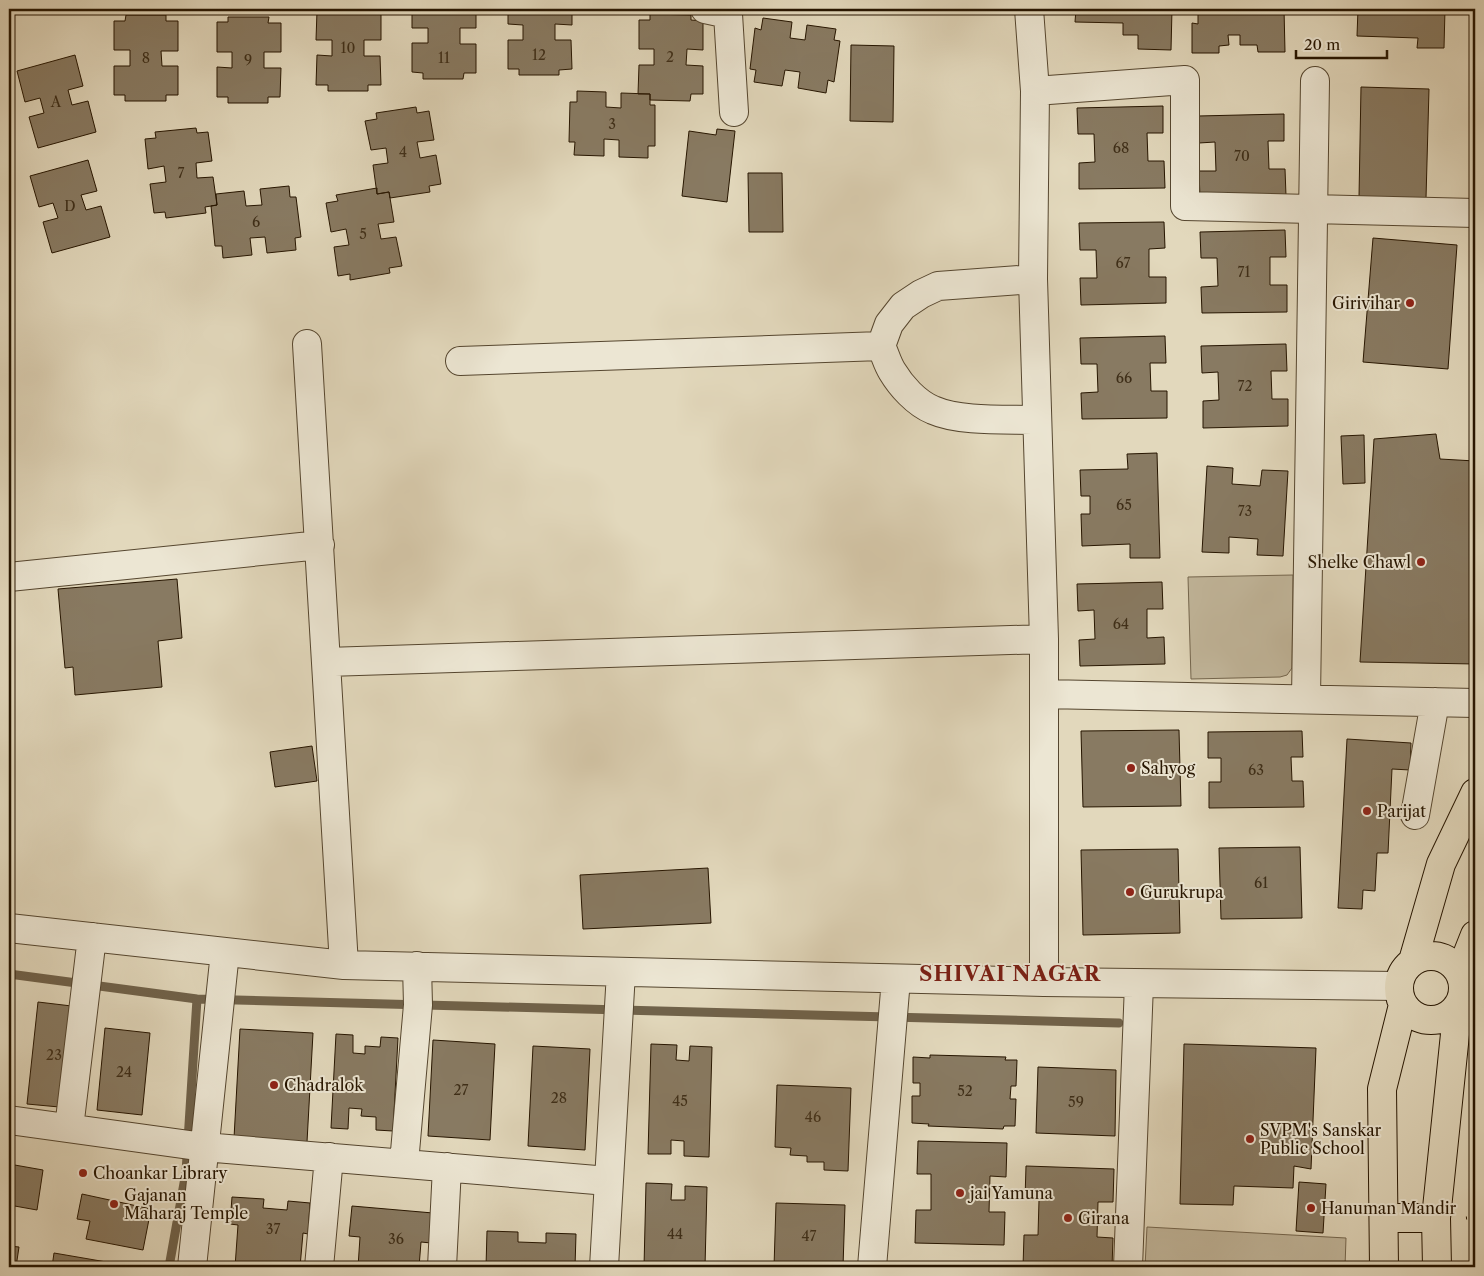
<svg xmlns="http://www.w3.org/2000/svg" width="1484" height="1276" font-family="'Libre Caslon Text',serif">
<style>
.green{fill:#c2b79c;stroke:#74664e}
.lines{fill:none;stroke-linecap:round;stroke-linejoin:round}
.stream{stroke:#70624a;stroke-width:9}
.building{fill:#887a62;stroke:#261500}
.minor-casing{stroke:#55462f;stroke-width:30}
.major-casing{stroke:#261500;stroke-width:30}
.path{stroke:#261500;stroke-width:3;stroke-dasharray:1 2.5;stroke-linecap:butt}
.minor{stroke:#ece6d3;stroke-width:28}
.major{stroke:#e2d8bc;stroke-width:28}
.poi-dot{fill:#8f2418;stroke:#ece6d3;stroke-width:2}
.labels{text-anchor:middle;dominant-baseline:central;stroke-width:4;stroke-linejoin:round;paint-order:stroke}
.number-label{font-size:14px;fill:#3e2e18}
.poi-label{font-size:16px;fill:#261500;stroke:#ece6d3;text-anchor:start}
.district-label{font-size:21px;font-weight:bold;letter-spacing:1px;fill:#7a1f14;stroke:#ece6d3}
</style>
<rect width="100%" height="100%" fill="#e2d8bc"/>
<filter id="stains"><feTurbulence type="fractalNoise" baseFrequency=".004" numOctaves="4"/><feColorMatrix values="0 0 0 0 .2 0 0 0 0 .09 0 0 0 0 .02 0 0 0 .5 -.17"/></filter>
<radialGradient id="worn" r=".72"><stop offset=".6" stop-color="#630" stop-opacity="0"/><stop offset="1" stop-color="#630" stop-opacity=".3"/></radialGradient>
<!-- green -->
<path class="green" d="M1293,575L1292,668L1287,675L1280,677L1191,679L1188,577Z
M1147,1227L1346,1238L1345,1267H1145Z"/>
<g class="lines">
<!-- stream -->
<path class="stream" d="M9,974L197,999L1119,1023
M169,1267L186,1172L197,999"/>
</g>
<!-- building -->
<path class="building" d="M328,9H369V11H381V40H364V56H380L381,85H368V91H328V85H316L317,55L332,56V40H316L317,11H328Z
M412,9H476V28H460V44H476V73H464L463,79H423V73L412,72V43H428V28H412Z
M508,9H572V25L555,24V40H571L572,69L559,70V75H519V69H508V40H523V25L508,24Z
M1076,9H1172L1171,50L1138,49V35H1123V23L1075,22Z
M1198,9H1284L1285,52H1258L1257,45H1240V35H1228L1229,45L1219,46V53H1192V23L1198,24Z
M1358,9H1445L1444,48H1417L1418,38L1357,36Z
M1469,9H1475V85H1474Z
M650,14L691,15V20L703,21V50L687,49L686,65L703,66V94H691L690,101L650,100V94H638L639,65H654V49H639V20H650Z
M126,15H166V21H178V51H161L162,66H178V95H166V101H125V95H114V66H130V50H114V21H125Z
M228,17H269L268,23H281V52H264V68H281L280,97H268V103H228V97H217V67L232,68V52H217V22H228Z
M763,18L792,22L790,38L805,40L807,25L836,29L834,40L840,41L834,82L828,80L826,93L798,88L800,72L785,70L782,86L754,82L756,70L750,69L755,28L761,30Z
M851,45L894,46L893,122L850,121Z
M75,55L83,86L68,90L72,105L88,101L96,132L38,148L29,117L44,113L40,98L25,102L17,71Z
M1361,87L1429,89L1426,198L1359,197Z
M577,91L606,92V107L621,108V93L650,94V105H655V146H648V158L619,157V140L604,139V156L574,155L575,142H569L570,102H577Z
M1163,106V133H1147L1148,161H1164L1165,188L1079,189V163L1095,162L1094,134H1078L1077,108Z
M416,107L417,113L429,111L434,140L417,142L420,158L436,155L441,184L429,186L430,192L390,198L389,192L377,194L373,165L388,163L386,148L371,150L365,121L377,119L376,113Z
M1284,114V141H1268L1269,169H1285L1286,196L1200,198L1199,171H1216L1215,142L1199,143L1198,116Z
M196,128L197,133L208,132L212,161L196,163L197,178L213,177L217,205L205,207L206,213L166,218L165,212L154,213L150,184L166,182L164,166L148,169L145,139L156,138L155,132Z
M717,129L735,131L727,202L682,196L689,131L716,135Z
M88,160L97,191L81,195L86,210L101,206L110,237L52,253L43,222L58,218L53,203L39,207L30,176Z
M748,173H782L783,232H749Z
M289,186L290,197H296L301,237L295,238L296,250L267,253L265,237L250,238L252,255L223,258L222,246H215L211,206L217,205L216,194L244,191L246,206L262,205L260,189Z
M377,188V194L389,192L394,222L378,224L381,239L396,237L402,266L389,268L390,273L350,280V274L338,276L334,247L349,245L346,229L331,232L326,203L338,201L336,195Z
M1164,222L1165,248L1149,249V277H1166V303L1081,305L1080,278H1097L1096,250H1080L1079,223Z
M1285,230L1286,257H1270V285H1287V312L1202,313L1201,287L1218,286L1217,258H1201L1200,232Z
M1373,238L1457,245L1448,369L1363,362Z
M1165,336L1166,363H1150L1151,391H1167V418L1082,419L1081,393L1098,392L1097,364H1081L1080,338Z
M1286,344L1287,371H1271L1272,399H1288V426L1203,428V401L1219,400L1218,372L1202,373L1201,346Z
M1436,434L1440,459L1475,461V664L1360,662L1374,439Z
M1364,435L1365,483L1343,484L1341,436Z
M1157,453L1160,558H1130V544L1082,546L1081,514H1090V496H1081L1080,470L1128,469L1127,454Z
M1207,466L1233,468L1232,484L1260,486L1262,470L1288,471L1283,556L1257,555L1258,539L1229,537V553L1202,552Z
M177,579L182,638L158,641L162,687L75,695L73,667L65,668L58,589Z
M1162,582L1163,609H1147V638L1164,637L1165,664L1080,666L1079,640L1095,639L1094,610L1078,611L1077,584Z
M1179,730L1181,806L1083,807L1081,731Z
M1302,731L1303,757H1291L1292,781H1303L1304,807L1209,808V782H1221V758H1208V732Z
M1347,739L1411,743L1410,770L1392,769L1388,853H1377L1375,891L1363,890L1362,909L1338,908Z
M312,746L317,781L275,787L270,752Z
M1300,847L1302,918L1221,919L1219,848Z
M1178,849L1180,933L1083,935L1081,850Z
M708,868L711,923L583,929L580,875Z
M38,1002L80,1007L70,1108L27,1104Z
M105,1028L150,1033L142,1115L97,1110Z
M240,1029L313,1033L307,1142L234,1138Z
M336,1034L353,1035V1053L365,1054V1046L380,1047L381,1037L398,1038L393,1131L376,1130V1117L361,1116L362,1109L349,1108L348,1129L331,1128Z
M433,1040L495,1044L490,1140L428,1136Z
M651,1044L677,1045L676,1060L689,1061L690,1046L712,1047L709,1157L684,1156V1141L671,1140V1154H648Z
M1184,1044L1316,1048L1311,1169L1294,1166L1293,1188L1234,1186L1233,1205L1180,1204Z
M533,1046L590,1049L585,1150L528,1146Z
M930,1055L1006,1057L1005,1060H1017L1016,1086H1011L1010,1099H1016L1015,1126H1004L1003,1129L928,1126L929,1124L912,1123V1096H920V1083H913V1057L930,1058Z
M1038,1067L1116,1070L1115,1136L1036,1133Z
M777,1085L851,1088L848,1171L824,1170V1162H807V1156L790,1155L791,1148L775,1147Z
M918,1141L1007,1143L1006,1177L990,1176L989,1212H1005L1004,1245L915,1243L916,1210H931V1174H917Z
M9,1164L43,1170L37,1210L9,1205Z
M1026,1166L1114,1169L1113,1202H1098L1097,1237L1113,1238L1112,1267H1023L1024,1235H1038L1039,1200L1025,1199Z
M1299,1182L1326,1184L1323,1233L1296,1231Z
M646,1183L672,1184L671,1200H685V1186L707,1187L705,1267H644Z
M82,1194L151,1209L143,1250L86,1239L90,1221L77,1219Z
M232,1197L264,1199L263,1208L287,1210L288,1201L310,1203L308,1234L303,1233L300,1267H235L238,1225L230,1224Z
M776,1203L845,1205L843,1267H774Z
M352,1206L433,1213L431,1243L421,1242L419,1267H358L360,1237L349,1236Z
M487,1231L518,1232V1242L546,1243V1233L576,1234L575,1267H486Z
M9,1246L19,1247L16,1267H9Z
M54,1253L124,1265V1267H52Z"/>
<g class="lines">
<defs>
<path id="minor" d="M705,9L728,14L734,112
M1029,9L1035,91L1033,279L1044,639V982
M1035,91L1185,80V206L1475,213
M307,344L344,965
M881,346C885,354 887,363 892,371C901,386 916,403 933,410C960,422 1007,419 1036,420
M460,361L881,346L889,324L903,306L921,294L938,286L1033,279
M9,577L320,545
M327,662L1044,639
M1044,694L1475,703
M1306,699L1315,81
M1415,815L1435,702
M9,928L344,965L1044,982L1398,986
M9,1120L204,1147L608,1181
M69,1128L92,937
M404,1163L418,1005L417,966
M192,1267L225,952
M319,1267L329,1157
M442,1267L447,1167
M604,1267L621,972
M872,1267L896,979
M1128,1267L1139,984"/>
<path id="major" d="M1399 988a32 32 0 1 1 64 0a32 32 0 1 1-64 0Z
M1413,961L1441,864L1475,793
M1460,973L1475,935
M1384,1218H1436
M1384,1267L1382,1089L1403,1005
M1437,1267L1436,1218L1458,1005"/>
</defs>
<!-- minor casing -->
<use href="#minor" class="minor-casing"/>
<!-- major casing -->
<use href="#major" class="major-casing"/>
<!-- path -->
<path class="path" d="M1466,1218L1475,1217"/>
<!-- minor -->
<use href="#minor" class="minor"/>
<!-- major -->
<use href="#major" class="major"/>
</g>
<!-- markers -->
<g class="poi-dot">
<circle cx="1410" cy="303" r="5"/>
<circle cx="1421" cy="562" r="5"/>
<circle cx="1131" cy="768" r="5"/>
<circle cx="1367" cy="811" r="5"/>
<circle cx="1130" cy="892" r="5"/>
<circle cx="274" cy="1085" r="5"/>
<circle cx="1250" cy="1139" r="5"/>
<circle cx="83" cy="1173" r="5"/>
<circle cx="960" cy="1193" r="5"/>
<circle cx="114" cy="1204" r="5"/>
<circle cx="1311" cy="1208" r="5"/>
<circle cx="1068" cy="1218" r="5"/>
</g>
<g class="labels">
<!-- number labels -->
<g class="number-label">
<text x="348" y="48">10</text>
<text x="539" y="55">12</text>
<text x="670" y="57">2</text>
<text x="146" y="58">8</text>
<text x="444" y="58">11</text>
<text x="248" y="60">9</text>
<text x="56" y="102">A</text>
<text x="612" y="124">3</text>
<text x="1121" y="148">68</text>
<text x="403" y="152">4</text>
<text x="1242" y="156">70</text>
<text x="181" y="173">7</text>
<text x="70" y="206">D</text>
<text x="256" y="222">6</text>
<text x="363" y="234">5</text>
<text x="1123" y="263">67</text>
<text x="1244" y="272">71</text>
<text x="1124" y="378">66</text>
<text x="1245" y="386">72</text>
<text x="1124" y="505">65</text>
<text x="1245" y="511">73</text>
<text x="1121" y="624">64</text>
<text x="1256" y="770">63</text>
<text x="1261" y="883">61</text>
<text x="54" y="1055">23</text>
<text x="124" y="1072">24</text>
<text x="461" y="1090">27</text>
<text x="965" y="1091">52</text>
<text x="559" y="1098">28</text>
<text x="680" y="1101">45</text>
<text x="1076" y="1102">59</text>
<text x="813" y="1117">46</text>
<text x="273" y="1229">37</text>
<text x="675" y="1234">44</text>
<text x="809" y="1236">47</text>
<text x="396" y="1239">36</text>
</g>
<!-- poi labels -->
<g class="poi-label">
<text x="1400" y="303" text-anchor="end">Girivihar</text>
<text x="1411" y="562" text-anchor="end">Shelke Chawl</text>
<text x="1141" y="768">Sahyog</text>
<text x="1377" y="811">Parijat</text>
<text x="1140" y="892">Gurukrupa</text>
<text x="284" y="1085">Chadralok</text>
<text x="1260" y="1130">SVPM's Sanskar<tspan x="1260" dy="18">Public School</tspan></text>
<text x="93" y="1173">Choankar Library</text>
<text x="970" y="1193">jai Yamuna</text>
<text x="124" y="1195">Gajanan<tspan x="124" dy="18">Maharaj Temple</tspan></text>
<text x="1321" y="1208">Hanuman Mandir</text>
<text x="1078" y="1218">Girana</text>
</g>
<!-- district labels -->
<g class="district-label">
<text x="1010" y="973">SHIVAI NAGAR</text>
</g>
</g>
<!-- margin -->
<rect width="1484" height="1276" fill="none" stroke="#e2d8bc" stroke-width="30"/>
<rect x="10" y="10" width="1464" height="1256" fill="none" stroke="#261500" stroke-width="2.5"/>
<rect x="15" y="15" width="1454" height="1246" fill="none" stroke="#261500"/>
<!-- scale -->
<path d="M1296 50v8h91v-8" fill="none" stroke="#261500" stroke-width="2.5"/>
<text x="1304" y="50" font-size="15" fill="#261500" stroke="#ece6d3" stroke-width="4" paint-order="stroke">20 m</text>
<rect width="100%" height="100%" filter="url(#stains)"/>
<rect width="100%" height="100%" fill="url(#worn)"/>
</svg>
